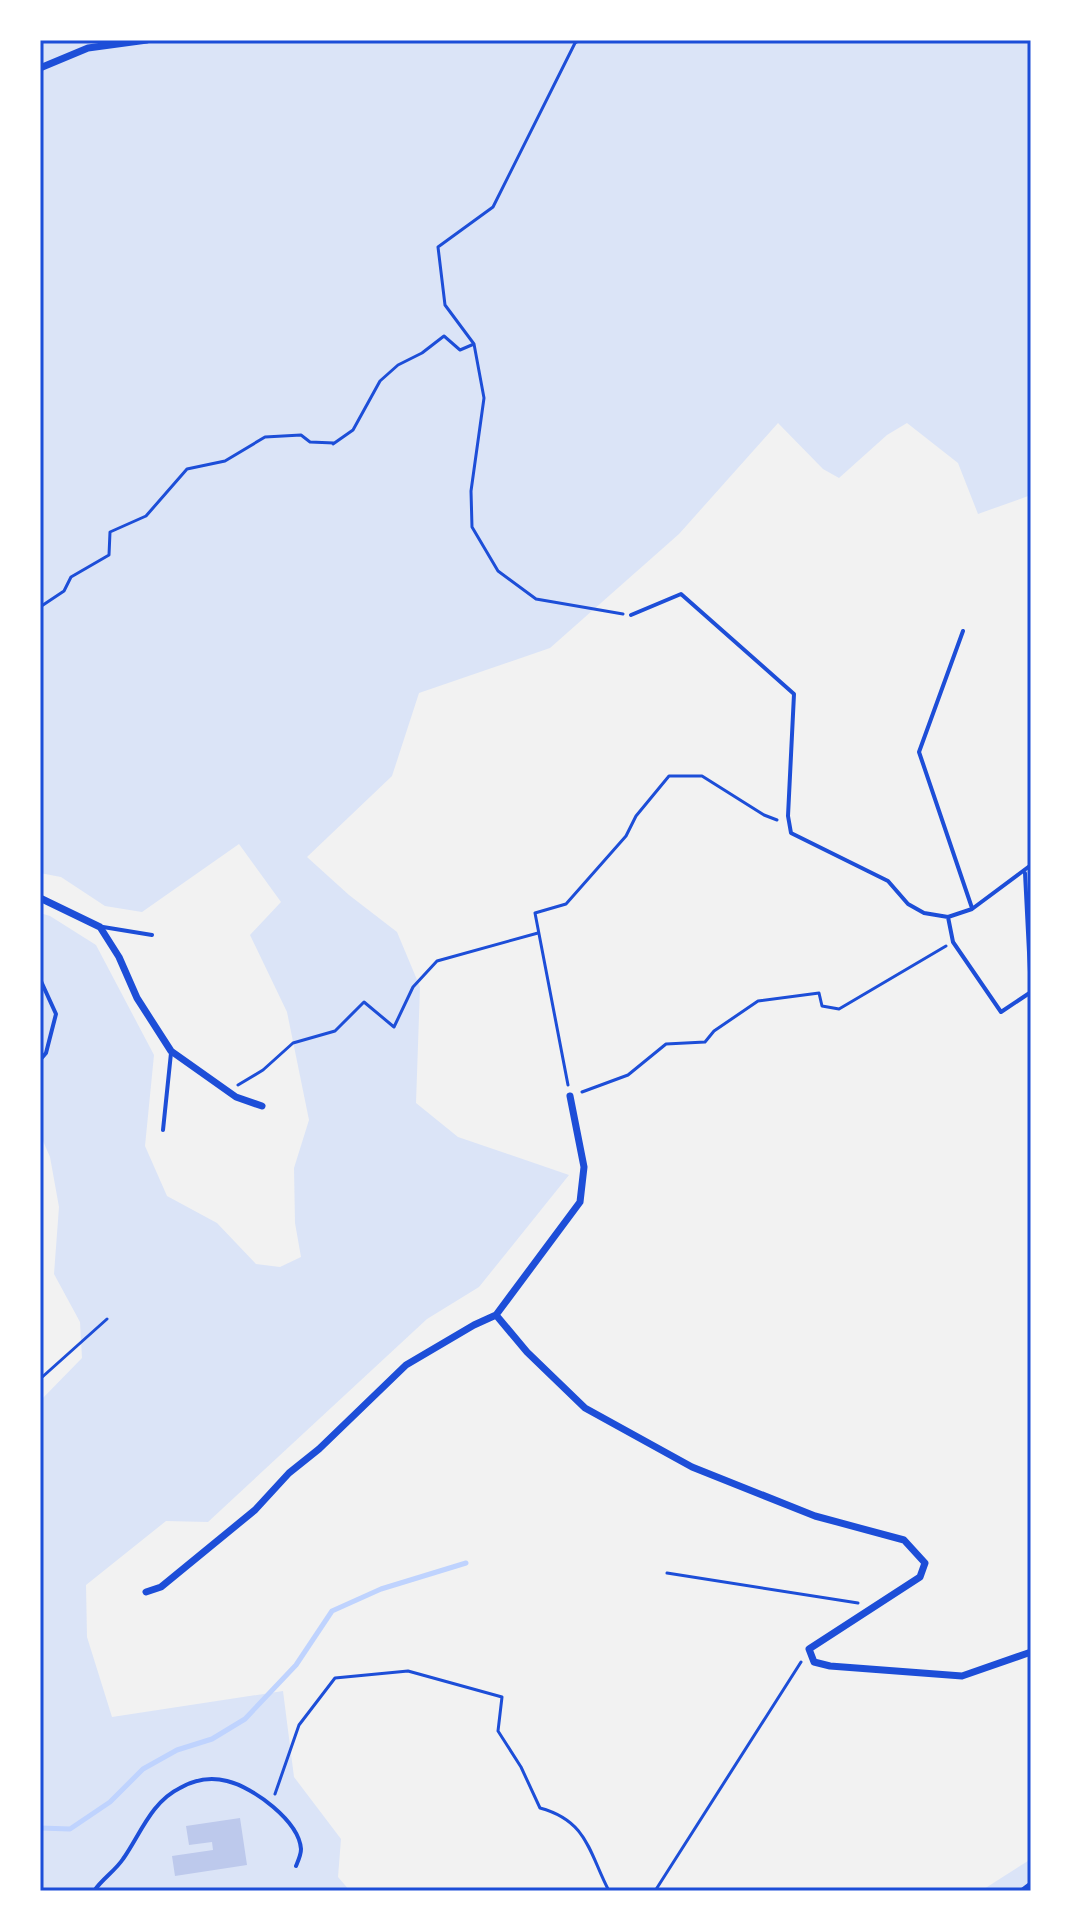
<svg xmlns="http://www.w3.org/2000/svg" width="1071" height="1931" font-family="Karla,sans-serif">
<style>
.green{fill:#dbe4f7}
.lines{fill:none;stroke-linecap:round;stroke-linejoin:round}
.stream{stroke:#bfd3fe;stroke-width:5}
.building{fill:#bdc9ec}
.path{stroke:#1d4ed8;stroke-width:3}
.service{stroke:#1d4ed8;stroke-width:4}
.minor{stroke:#1d4ed8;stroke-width:7}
.neatline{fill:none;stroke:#1d4ed8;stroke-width:3}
</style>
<rect width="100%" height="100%" fill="#f2f2f2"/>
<!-- green -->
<path class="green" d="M40,40H1031V495L978,514L958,463L907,423L887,435L839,478L823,469L778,423L679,534L550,648L419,693L392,776L307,857L349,895L397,932L420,987L416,1103L458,1137L569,1175L479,1287L427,1319L208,1522L166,1521L86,1585L87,1637L112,1717L283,1691L294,1777L341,1839L338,1877L350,1891H40V1401L82,1358L80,1322L54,1274L59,1207L50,1157L40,1134V913L50,916L96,945L154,1055L145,1146L167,1196L217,1223L256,1264L280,1267L301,1257L295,1223L294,1168L309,1120L287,1012L250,935L281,902L239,844L142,912L105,906L61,877L40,873Z
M1031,1859V1891H982L984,1889Z"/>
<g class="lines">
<!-- stream -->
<path class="stream" d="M40,1828L70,1829L110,1802L143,1769L177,1750L212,1739L245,1719L296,1665L332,1611L381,1589L466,1563"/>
</g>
<!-- building -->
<path class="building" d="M240,1818L247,1865L175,1876L172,1856L213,1850L212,1842L189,1845L186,1826Z"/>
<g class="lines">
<!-- path -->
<path class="path" d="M580,40L575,43L493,207L438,247L445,305L474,344L484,398L471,491L472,527L498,571L536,599L623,614
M333,444L353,430L380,381L398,365L422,353L444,336L460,350L474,344
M40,607L64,591L71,577L109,555L110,532L146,516L187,469L225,461L265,437L301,435L310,442L334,443
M238,1085L263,1070L293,1043L335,1031L364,1002L394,1027L413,987L437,961L538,933
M568,1085L535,913L566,904L626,836L636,816L669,776H702L764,815L777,820
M582,1092L628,1075L666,1044L705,1042L714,1031L758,1001L819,993L822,1006L839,1009L946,946
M40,1379L107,1319
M667,1573L858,1603
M275,1794L299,1725L335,1678L408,1671L502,1697L498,1731L521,1767L540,1808C588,1821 589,1853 609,1891
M655,1891L801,1662"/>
<!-- service -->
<path class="service" d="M631,615L681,594L794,694L788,816L791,833L888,881L908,904L924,913L948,917L972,909L1031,865
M963,631L919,752L972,908
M948,917L953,942L1001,1012L1031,992L1025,873
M103,927L152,935
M40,979L56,1014L46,1053L40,1060
M163,1130L171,1053
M94,1891C102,1879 115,1871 123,1859C140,1835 151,1802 180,1788C194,1780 211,1777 227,1781C253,1787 299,1821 301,1849C301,1855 298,1861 296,1866"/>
<!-- minor -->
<path class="minor" d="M40,68L88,48L147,40
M40,898L100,927L119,957L137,998L171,1051L236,1097L262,1106
M570,1096L584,1167L580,1202L496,1315L527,1352L585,1408L692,1467L815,1516L904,1540L925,1563L920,1577L809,1649L814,1662L830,1666L962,1676L1031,1652
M146,1592L161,1587L255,1510L289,1473L319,1449L406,1365L474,1325L496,1315
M1023,1891L1031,1885"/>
</g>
<!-- border -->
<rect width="1071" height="1931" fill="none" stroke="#ffffff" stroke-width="84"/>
<rect x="42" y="42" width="987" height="1847" class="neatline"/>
</svg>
